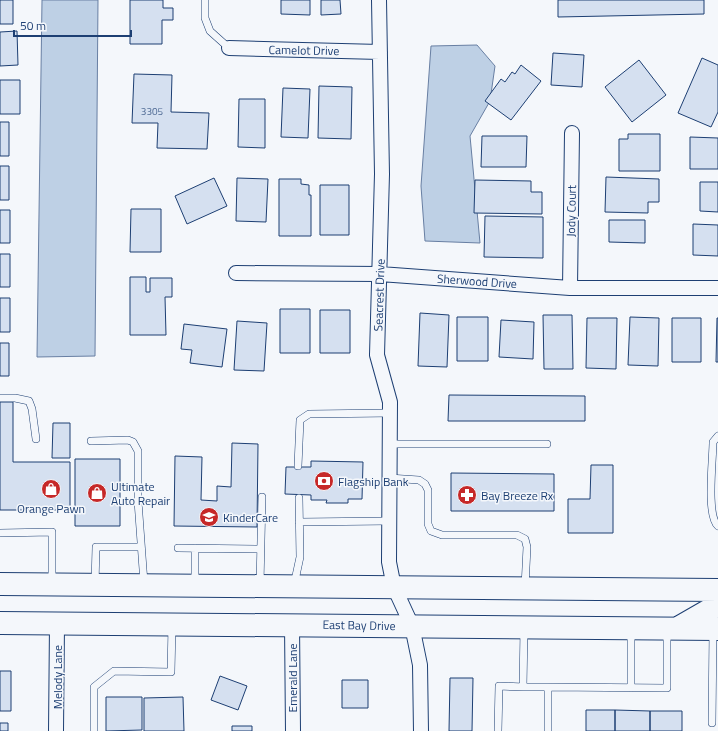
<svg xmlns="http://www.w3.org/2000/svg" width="718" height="731" font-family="'Titillium Web',sans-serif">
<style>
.water{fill:#bed0e5;stroke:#687fa3}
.building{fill:#d5e0f0;stroke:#1d3f73}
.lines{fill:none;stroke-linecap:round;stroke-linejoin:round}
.lane-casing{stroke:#1d3f73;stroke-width:8}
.street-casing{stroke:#1d3f73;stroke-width:16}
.primary-casing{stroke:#1d3f73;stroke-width:24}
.lane{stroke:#f4f7fb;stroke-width:7}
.street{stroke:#f4f7fb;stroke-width:14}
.primary{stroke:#f4f7fb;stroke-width:22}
.labels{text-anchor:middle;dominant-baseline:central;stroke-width:3;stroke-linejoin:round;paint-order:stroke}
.number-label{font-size:10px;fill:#4b6792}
.street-label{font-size:12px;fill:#1d3f73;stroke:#f4f7fb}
.poi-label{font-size:12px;fill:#1d3f73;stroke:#f4f7fb;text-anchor:start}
</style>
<rect width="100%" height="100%" fill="#f4f7fb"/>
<!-- water -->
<path class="water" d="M42,0H98L95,356L37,357Z
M477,45L495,66L490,101L470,136L480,243L425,241L421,186L431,46Z"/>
<!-- building -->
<path class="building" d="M0,0H13V24H0Z
M130,0H163V8H173V20H162V44H130Z
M281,0H310V15L281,14Z
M321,0H340L341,14L321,15Z
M558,0H704V14L558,17Z
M17,31L18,65L0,66V32Z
M553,53L584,55L582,87L551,85Z
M702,58L718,65V112L711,127L678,113Z
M639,60L666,95L632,122L605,87Z
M521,65L541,81L511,120L485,101L501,79L505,82L512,72L515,74Z
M134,74L172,75L171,112L209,113L207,149L157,148L158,123H132Z
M0,80H20V114H0Z
M319,86L352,87L351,139L318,138Z
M283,88L310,89L308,138L281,137Z
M239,99H265V148L238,147Z
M0,122H9V156H0Z
M628,134H660V171H619V139H628Z
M482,136H527L526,167H481Z
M690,137L718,138V169H690Z
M0,166H9V200H0Z
M606,177L659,179V202H648V213L605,212Z
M214,178L227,206L187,224L175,196Z
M237,178L268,179L266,222L236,221Z
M279,179H301V184L309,185V195H311V236H279Z
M475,180L531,181V192H542V214L474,213Z
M700,182H718V212L700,211Z
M320,185H349V235H320Z
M131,209H161V252H130Z
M0,210H10V243H0Z
M485,216L543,217V258L484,257Z
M609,220H645V243L609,242Z
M693,224L718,225V256L693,255Z
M0,254H10V287H0Z
M130,277H146V292H150V278H172V297H165L166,335H130Z
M0,298H10V332H0Z
M280,309H310V353H280Z
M320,310H350V353H320Z
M420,313L449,315L447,367L418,366Z
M543,315H572L573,369H544Z
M457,317H488V361H457Z
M630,317L659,318L658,366L628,365Z
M587,318H617L616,369L586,368Z
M672,318H701V362H672Z
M717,318H718V362H716Z
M501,320L534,322L533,359L499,357Z
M237,321L267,323L264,371L234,370Z
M184,324L227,329L222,367L190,363L192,350L181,349Z
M0,343H9V376H0Z
M449,395L585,396V421H448Z
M0,402H13V462H70V510H0Z
M53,423H70V458H52Z
M232,443L258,444L257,527L174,526L175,456L202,457L201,500L217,501V486L231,487Z
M75,459H120V526H75Z
M311,461L363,462L362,499H348V503H326L327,500H311V495L285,494L286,467H311Z
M591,465H613V533H568V499H590Z
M451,473L554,474V511H451Z
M0,671H11V711H0Z
M220,676L247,686L238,710L211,700Z
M450,678H473L472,731H449Z
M342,680H368V708H342Z
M106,697H142V730L106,731Z
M183,697L184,731H144V698Z
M586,710H615V731H586Z
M615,710L650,711V731H615Z
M650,711H682V731H650Z
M0,723H8V731H0Z
M232,726H252V731H232Z"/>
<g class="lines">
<defs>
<path id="lane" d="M205,0V18L210,31L229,48
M0,398H15L29,401L32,409L36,439
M718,436L713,442C713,459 706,516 718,526
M91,441L128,440L133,442L138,451V501L144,583
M390,444H547
M298,466L300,420L309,414L390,413
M389,478L419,480L425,484L428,490V524L431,531L442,535H517L525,539L527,547L525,587
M299,522L389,521
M0,533L52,532V582
M178,548L260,549
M95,584L96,547H141
M195,584V548
M260,584L262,497
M294,585L300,557L299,498
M631,630V688
M523,687H548V731
M548,687L667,688V631
M712,723L713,631
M94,731V687L114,671L171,672L172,626
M498,731L499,686L523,687L524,629"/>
<path id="street" d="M379,0L382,174L377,355L390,402L389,562L394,587L412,626L420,665L421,731
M229,48L380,52
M236,273L380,274L570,288H718
M570,288L572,133
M292,624L293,731
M56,731L57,624"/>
<path id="primary" d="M0,584L718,590
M0,623L718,629
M678,628L718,605"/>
</defs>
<!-- lane casing -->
<use href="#lane" class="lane-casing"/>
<!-- street casing -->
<use href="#street" class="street-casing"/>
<!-- primary casing -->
<use href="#primary" class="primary-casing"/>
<!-- lane -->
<use href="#lane" class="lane"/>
<!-- street -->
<use href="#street" class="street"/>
<!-- primary -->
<use href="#primary" class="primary"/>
</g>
<!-- icons -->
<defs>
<symbol id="bank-disc" viewBox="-11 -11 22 22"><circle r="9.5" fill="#c62828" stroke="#f4f7fb"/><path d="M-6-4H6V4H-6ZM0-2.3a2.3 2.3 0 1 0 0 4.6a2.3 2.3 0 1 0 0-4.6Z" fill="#fff"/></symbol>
<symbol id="shop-disc" viewBox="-11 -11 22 22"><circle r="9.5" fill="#c62828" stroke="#f4f7fb"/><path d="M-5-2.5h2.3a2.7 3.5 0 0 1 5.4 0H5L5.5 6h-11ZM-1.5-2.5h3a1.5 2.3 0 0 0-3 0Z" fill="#fff"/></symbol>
<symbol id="pharmacy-disc" viewBox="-11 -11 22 22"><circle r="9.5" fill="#c62828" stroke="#f4f7fb"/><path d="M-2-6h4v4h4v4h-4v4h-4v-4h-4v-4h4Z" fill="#fff"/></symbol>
<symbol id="school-disc" viewBox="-11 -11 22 22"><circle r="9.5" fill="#c62828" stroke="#f4f7fb"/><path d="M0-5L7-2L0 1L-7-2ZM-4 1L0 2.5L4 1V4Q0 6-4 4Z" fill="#fff"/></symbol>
</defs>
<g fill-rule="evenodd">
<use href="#bank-disc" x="313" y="470" width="22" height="22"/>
<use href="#shop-disc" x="40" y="478" width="22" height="22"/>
<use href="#shop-disc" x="86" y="482" width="22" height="22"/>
<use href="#pharmacy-disc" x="456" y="484" width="22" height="22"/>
<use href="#school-disc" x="198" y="506" width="22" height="22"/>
</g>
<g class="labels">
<!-- number labels -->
<g class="number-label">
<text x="152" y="111">3305</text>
</g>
<!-- street labels -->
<g class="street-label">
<text transform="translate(304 50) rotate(1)">Camelot Drive</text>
<text transform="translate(571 211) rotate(-89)">Jody Court</text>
<text transform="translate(477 281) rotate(4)">Sherwood Drive</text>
<text transform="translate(379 295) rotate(-88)">Seacrest Drive</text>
<text transform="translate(359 625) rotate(1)">East Bay Drive</text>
<text transform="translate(57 677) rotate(-90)">Melody Lane</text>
<text transform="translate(292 678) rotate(-90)">Emerald Lane</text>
</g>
<!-- poi labels -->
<g class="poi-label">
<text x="338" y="481">Flagship Bank</text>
<text x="111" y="486">Ultimate<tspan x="111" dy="14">Auto Repair</tspan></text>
<text x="481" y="495">Bay Breeze Rx</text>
<text x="51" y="508" text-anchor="middle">Orange Pawn</text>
<text x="223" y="517">KinderCare</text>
</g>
</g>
<!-- scale -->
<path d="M14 30v6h117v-6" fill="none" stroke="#1d3f73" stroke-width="2"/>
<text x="20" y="30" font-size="12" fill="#1d3f73" stroke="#f4f7fb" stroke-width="3" paint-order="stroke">50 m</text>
</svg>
